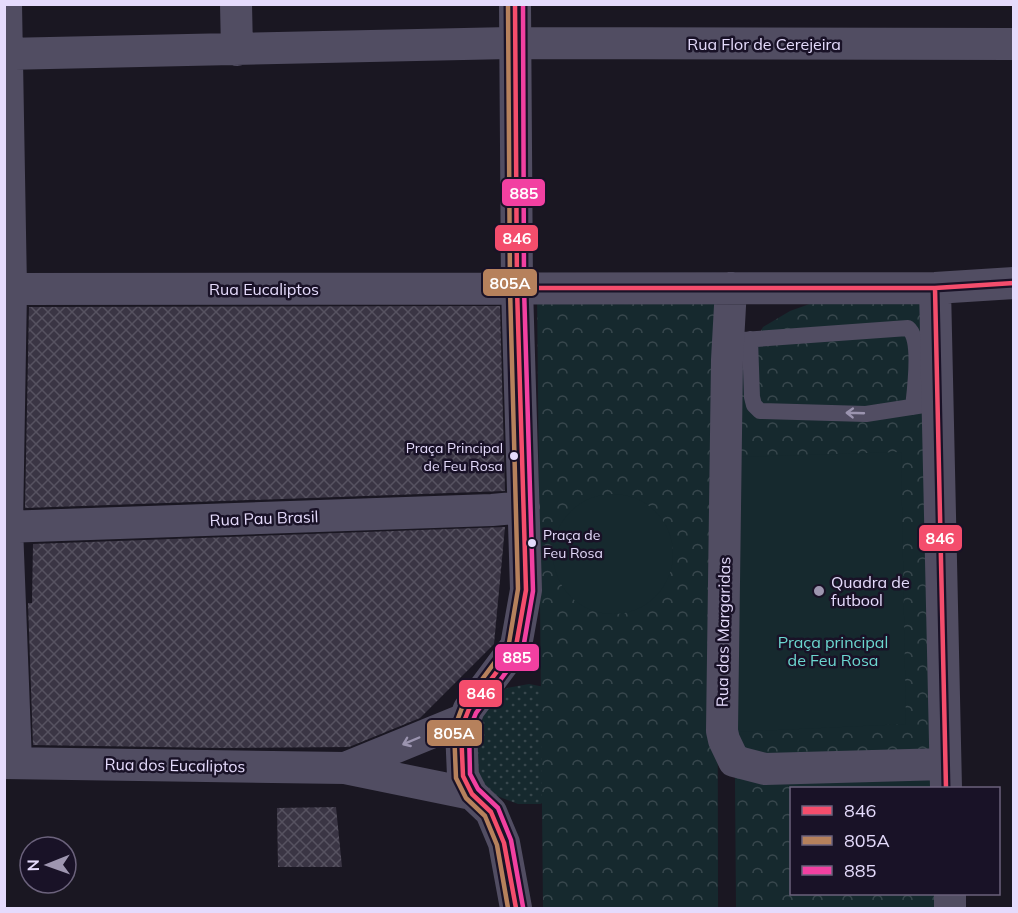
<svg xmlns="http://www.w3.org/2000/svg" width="1018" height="913" font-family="Mulish,sans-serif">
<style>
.grass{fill:url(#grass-dots)}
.forest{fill:url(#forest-crowns)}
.pitch{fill:#16292e}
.building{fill:url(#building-cross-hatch)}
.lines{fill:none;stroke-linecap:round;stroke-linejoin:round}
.lane{stroke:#514d62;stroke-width:16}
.street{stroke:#514d62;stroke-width:32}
.bus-1-casing{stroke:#191227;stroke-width:9}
.bus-2-casing{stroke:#191227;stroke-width:9}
.bus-3-casing{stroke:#191227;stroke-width:9}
.bus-1{stroke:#f44d6c;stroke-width:4.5}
.bus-2{stroke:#b6815c;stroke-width:4.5}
.bus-3{stroke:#f240a1;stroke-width:4.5}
.oneway{stroke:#9b94af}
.bus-dot{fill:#e5dbfc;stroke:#191227;stroke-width:2}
.poi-dot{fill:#9e96b0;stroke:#191227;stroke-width:2}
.labels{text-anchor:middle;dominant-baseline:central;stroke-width:5;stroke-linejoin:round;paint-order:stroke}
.bus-label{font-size:14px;fill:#e5dbfc;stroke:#191227;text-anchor:end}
.street-label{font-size:16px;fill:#e5dbfc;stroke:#191227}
.poi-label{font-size:16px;fill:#e5dbfc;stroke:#191227;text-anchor:start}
.park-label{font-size:16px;fill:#6cd7d0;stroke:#191227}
.line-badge{stroke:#191227;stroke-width:2}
.badge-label{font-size:16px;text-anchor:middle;font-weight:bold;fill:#fff}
</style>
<defs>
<pattern id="grass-dots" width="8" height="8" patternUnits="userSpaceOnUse" patternTransform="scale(1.5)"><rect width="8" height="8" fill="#16292e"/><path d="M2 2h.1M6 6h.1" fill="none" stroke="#38474d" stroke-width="1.8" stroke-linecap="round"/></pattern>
<pattern id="forest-crowns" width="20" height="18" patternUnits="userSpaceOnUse" patternTransform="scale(1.5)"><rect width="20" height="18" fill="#16292e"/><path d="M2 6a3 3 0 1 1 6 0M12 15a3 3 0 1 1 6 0" fill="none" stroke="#38474d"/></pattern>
<pattern id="building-cross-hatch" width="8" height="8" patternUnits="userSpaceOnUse" patternTransform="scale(1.5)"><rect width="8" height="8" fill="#3a3544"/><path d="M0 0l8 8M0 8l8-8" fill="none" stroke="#565260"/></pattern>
</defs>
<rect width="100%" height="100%" fill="#1a1722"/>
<!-- grass -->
<path class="grass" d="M529,684L550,688L561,796L540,804H518L497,796L481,781L471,761L475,717L488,699L507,688Z"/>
<!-- forest -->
<path class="forest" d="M717,288L718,908H543L537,291Z
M927,300L934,788H792V894H936V908H736L732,396L744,363L763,327L790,311L815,302Z"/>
<!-- pitch -->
<path class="pitch" d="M901,452L906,724L734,732L733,457Z
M553 554a60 60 0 1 1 120 0a60 60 0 1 1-120 0Z"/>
<!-- building -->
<path class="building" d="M500,306L505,491L25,508L29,307Z
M505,527L494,644L420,718L349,747L223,748L33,745L28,603H32L33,544Z
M336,807L342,867H278L277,808Z"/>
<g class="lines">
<!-- lane -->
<path class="lane" d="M750,339L752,397L754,405L760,411L866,414L924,405
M728,341L908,328C922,339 915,389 913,407"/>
<!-- street -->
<path class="street" d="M6,4L11,289L7,527L16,762
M236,4L237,50
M515,4L517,288L526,590L516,646L469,709L461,729L463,776L472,794L491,812L504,843L516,908
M4,54L514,43L1014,44
M731,288L727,360L722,731L724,740L734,761L765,769L945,764
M935,288L946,788
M11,289L935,288L1014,283
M4,527L492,510L524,507
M4,763L345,768L472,794
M345,768L465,719
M950,894V908"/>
<defs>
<path id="bus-1" d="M515,4L517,288L526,590L516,646L469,709L461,729L463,776L472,794L491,812L504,843L516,908
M517,288H935L1014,283
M935,288L946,788"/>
<path id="bus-2" d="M508,4L510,288L518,589L509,643L463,705L454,729L456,778L466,798L485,816L497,845L508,908"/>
<path id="bus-3" d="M523,4L524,288L533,591L523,649L476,713L469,730L470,774L478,789L498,808L511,840L523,907"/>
</defs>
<!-- bus-1 casing -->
<use href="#bus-1" class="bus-1-casing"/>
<!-- bus-2 casing -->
<use href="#bus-2" class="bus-2-casing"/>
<!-- bus-3 casing -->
<use href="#bus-3" class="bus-3-casing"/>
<!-- bus-1 -->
<use href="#bus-1" class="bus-1"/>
<!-- bus-2 -->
<use href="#bus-2" class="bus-2"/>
<!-- bus-3 -->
<use href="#bus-3" class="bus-3"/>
</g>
<!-- one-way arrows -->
<defs><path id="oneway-shaft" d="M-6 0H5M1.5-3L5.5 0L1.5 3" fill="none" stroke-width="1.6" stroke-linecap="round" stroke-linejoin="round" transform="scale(1.5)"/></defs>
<g class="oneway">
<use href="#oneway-shaft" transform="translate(855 413) rotate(-178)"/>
<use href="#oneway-shaft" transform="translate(411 741) rotate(157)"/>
</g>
<!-- markers -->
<g class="bus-dot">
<circle cx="514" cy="456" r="5"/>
<circle cx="532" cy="543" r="5"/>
</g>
<circle class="poi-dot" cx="819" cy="591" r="6"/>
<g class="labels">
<!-- bus labels -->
<g class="bus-label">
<text x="503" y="448">Praça Principal<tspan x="503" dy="18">de Feu Rosa</tspan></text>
<text x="543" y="535" text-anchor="start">Praça de<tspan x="543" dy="18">Feu Rosa</tspan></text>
</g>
<!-- street labels -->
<g class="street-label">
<text x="764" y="44">Rua Flor de Cerejeira</text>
<text x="264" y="289">Rua Eucaliptos</text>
<text transform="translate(264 518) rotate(-2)">Rua Pau Brasil</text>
<text transform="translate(723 632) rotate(-89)">Rua das Margaridas</text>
<text transform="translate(175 765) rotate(1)">Rua dos Eucaliptos</text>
</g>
<!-- poi labels -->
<g class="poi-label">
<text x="831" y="582">Quadra de<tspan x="831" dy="18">futbool</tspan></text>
</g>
<!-- park labels -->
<g class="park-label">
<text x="833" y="642">Praça principal<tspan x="833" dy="18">de Feu Rosa</tspan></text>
</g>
</g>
<g class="line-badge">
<rect x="501" y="178" width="45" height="29" rx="6" fill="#f240a1"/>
<rect x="494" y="224" width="45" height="28" rx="6" fill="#f44d6c"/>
<rect x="482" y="268" width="56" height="29" rx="6" fill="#b6815c"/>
<rect x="918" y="524" width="45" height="28" rx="6" fill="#f44d6c"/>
<rect x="494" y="643" width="46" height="29" rx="6" fill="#f240a1"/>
<rect x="458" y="679" width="45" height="29" rx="6" fill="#f44d6c"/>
<rect x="426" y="719" width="57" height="28" rx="6" fill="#b6815c"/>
</g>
<g class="badge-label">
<text x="524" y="199">885</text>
<text x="517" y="244">846</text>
<text x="510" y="289">805A</text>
<text x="940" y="544">846</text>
<text x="517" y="663">885</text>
<text x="481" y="699">846</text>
<text x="454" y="739">805A</text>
</g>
<!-- border -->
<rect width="1018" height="913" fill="none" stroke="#e5dbfc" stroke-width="12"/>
<!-- legend -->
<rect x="790" y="787" width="210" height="108" fill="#191227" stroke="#6b627c" stroke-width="1.5"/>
<rect x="802" y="806" width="30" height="9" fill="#f44d6c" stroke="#6b627c" stroke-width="1.5"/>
<text x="844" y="817" font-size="18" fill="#e5dbfc">846</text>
<rect x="802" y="836" width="30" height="9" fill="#b6815c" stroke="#6b627c" stroke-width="1.5"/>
<text x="844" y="847" font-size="18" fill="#e5dbfc">805A</text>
<rect x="802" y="866" width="30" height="9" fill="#f240a1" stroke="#6b627c" stroke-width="1.5"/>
<text x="844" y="877" font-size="18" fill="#e5dbfc">885</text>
<!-- north arrow -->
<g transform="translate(48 865) rotate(269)"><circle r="28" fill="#191227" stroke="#6b627c" stroke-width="1.5"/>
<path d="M0-4.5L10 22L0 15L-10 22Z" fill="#9e96b0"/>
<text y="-9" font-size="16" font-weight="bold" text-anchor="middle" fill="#e5dbfc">N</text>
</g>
</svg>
